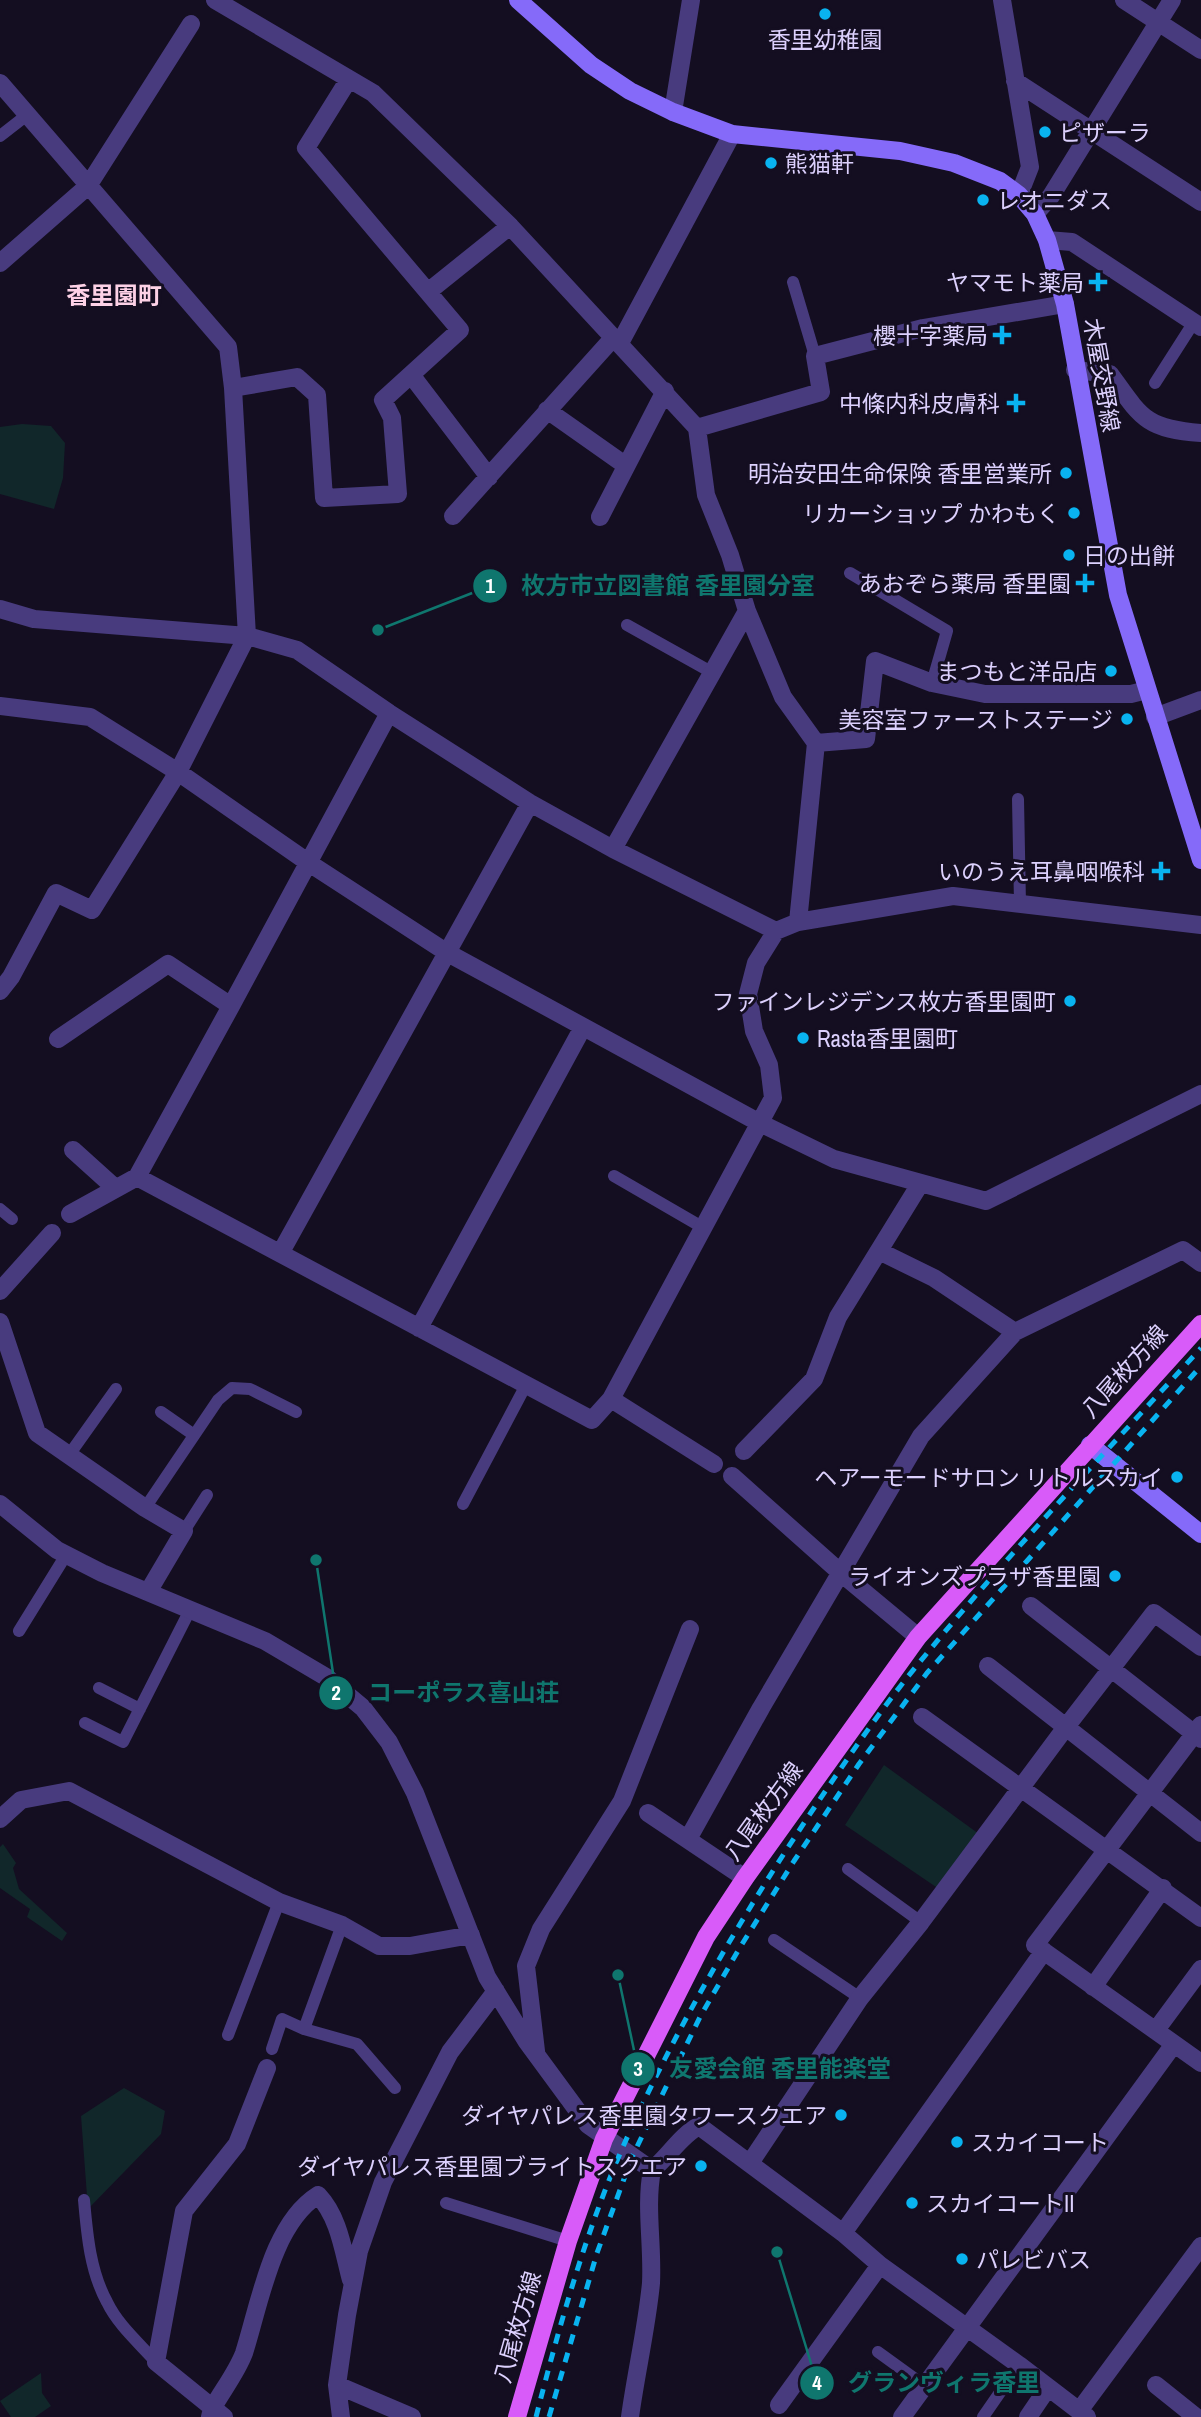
<svg xmlns="http://www.w3.org/2000/svg" width="1201" height="2417" font-family="'Archivo Narrow','Noto Sans JP',sans-serif">
<style>
.green{fill:#11272a}
.lines{fill:none;stroke-linecap:round;stroke-linejoin:round}
.service{stroke:#483b7e;stroke-width:12}
.minor{stroke:#483b7e;stroke-width:18}
.tertiary{stroke:#483b7e;stroke-width:18}
.secondary{stroke:#856af9;stroke-width:18}
.primary{stroke:#d85bf9;stroke-width:18}
.rail{stroke:#09b3f0;stroke-width:5;stroke-dasharray:10 9;stroke-linecap:butt}
.poi-dot{fill:#09b3f0;stroke:#140e21;stroke-width:2.5}
.labels{text-anchor:middle;dominant-baseline:central;stroke-width:6;stroke-linejoin:round;paint-order:stroke}
.poi-label{font-size:23px;fill:#dcd0fd;stroke:#140e21;text-anchor:end}
.street-label{font-size:23px;fill:#dcd0fd;stroke:#140e21}
.neighbourhood-label{font-size:24px;font-weight:bold;fill:#fdd1e6;stroke:#140e21}
.leader{fill:none;stroke:#0f766e;stroke-width:2.5}
.callout-dot{fill:#0f766e;stroke:#140e21;stroke-width:2.5}
.mark-label{font-size:21px;text-anchor:middle;font-weight:bold;fill:#fff}
.callout-label{font-size:24px;text-anchor:middle;font-weight:bold;fill:#0f766e;stroke:#140e21;stroke-width:6;stroke-linejoin:round;paint-order:stroke}
</style>
<rect width="100%" height="100%" fill="#140e21"/>
<!-- green -->
<path class="green" d="M22,424L51,426L65,443L63,478L54,509L0,494V427Z
M884,1765L979,1834L939,1889L845,1825Z
M3,1844L16,1863L13,1868L19,1889L67,1933L62,1941L27,1917L30,1909L0,1888V1847Z
M124,2088L165,2111L161,2134L88,2209L81,2116Z
M41,2373L42,2393L51,2406L35,2417H11L0,2401Z"/>
<g class="lines">
<!-- service -->
<path class="service" d="M0,136L27,115
M793,282L815,356
M1155,383L1194,322
M850,573L947,631L932,683
M627,625L713,673
M1018,799L1020,904
M614,1176L702,1227
M0,1209L12,1219
M161,1412L194,1435
M69,1455L116,1389
M463,1504L526,1385
M145,1508L218,1400L232,1388L250,1389L296,1412
M184,1531L207,1495
M19,1631L66,1555
M99,1688L140,1709
M85,1723L123,1742L190,1610
M848,1869L921,1922
M774,1940L860,1998
M304,2029L342,1925
M228,2035L279,1902
M272,2049L282,2019L304,2029L357,2044L395,2088
M84,2200C87,2234 90,2271 107,2302C118,2325 139,2343 156,2362
M446,2203L568,2241
M878,2352L925,2386
M983,2417L1019,2365"/>
<!-- minor -->
<path class="minor" d="M215,0L373,93L510,226L697,428
M1002,0L1030,167L1019,195
M1124,0L1201,50
M1015,81L1201,202
M0,83L228,347L233,388L247,636L178,772L92,910L56,893L11,977L0,991
M673,112L691,0
M1035,214L1051,196L1172,0
M1047,240L1072,242L1201,327
M0,263L88,186L191,24
M429,291L510,226
M620,343L732,134
M1075,370L1110,374C1141,417 1145,429 1201,433
M412,376L489,477
M233,388L297,377L317,395L324,498L398,494L392,418L383,400L460,330L306,148L349,79
M547,410L625,465
M453,516L614,337
M600,517L665,391
M0,609L34,619L247,636L297,650L389,713L530,803L613,849L776,931
M0,706L90,717L178,772L309,863L446,952L758,1122L834,1159L986,1201L1201,1094
M389,713L231,1006L137,1177L592,1420L611,1399L773,1098L769,1065L754,1031L748,994L756,963L776,931L798,922L953,896L1201,925
M816,743L783,697L747,611L730,555L706,495L697,428L821,392L815,356L923,328L1065,304
M613,849L747,611
M798,922L816,743L866,739L875,661L932,683L985,694H1131L1147,690
M58,1039L168,964L231,1006
M73,1150L114,1187
M70,1214L137,1177
M879,1251L934,1278L1015,1332
M281,1252L530,803
M0,1291L52,1233
M0,1322L37,1433L145,1508L184,1531L148,1592
M419,1328L583,1027
M611,1399L714,1464
M744,1451L814,1379L838,1317L920,1184
M732,1476L841,1573L918,1637
M0,1504L57,1550L102,1573L265,1641L326,1677L363,1708L389,1742L415,1793L487,1977L527,2042L588,2125L652,2170C668,2157 682,2134 699,2126L843,2233L880,2265L1019,2365L1087,2417
M1031,1606L1201,1739
M988,1666L1201,1833
M922,1717L1201,1918
M1201,1725L1035,1945L1201,2063
M648,1813L745,1878
M0,1819L21,1800L69,1791L279,1902L342,1925L379,1946H410L471,1935
M688,1839L761,1708L921,1436L1015,1332L1183,1250L1201,1263
M1093,1987L1163,1888
M1156,2030L1201,1969
M536,2051L526,1966L541,1929L622,1801L690,1629
M750,2163L860,1998L921,1922L1066,1727L1154,1613L1201,1647
M843,2233L1044,1951
M337,2385L412,2417
M1156,2385L1196,2417
M779,2405L880,2265
M1079,2411L1201,2246
M210,2417L212,2409C222,2391 237,2372 244,2353C260,2303 272,2224 318,2195C339,2217 343,2250 351,2280
M224,2417L156,2362L184,2211L237,2144L267,2068
M341,2417L337,2385L347,2315L359,2251L383,2182L450,2052L496,1991
M630,2417C636,2373 647,2326 651,2283C653,2245 645,2207 652,2170
M902,2417L1174,2044
M1028,2417L1047,2389"/>
<!-- tertiary -->
<path class="tertiary" d="M1155,717L1201,700"/>
<!-- secondary -->
<path class="secondary" d="M518,0L591,65L630,91L673,112L732,134L900,151L954,163L1000,181L1019,195L1035,214L1047,240L1065,304L1118,595L1201,860
M1090,1445L1201,1534"/>
<!-- primary -->
<path class="primary" d="M517,2417L568,2241L604,2139L706,1937L745,1878L918,1637L1201,1324"/>
<!-- rail -->
<path class="rail" d="M536,2417C559,2327 585,2234 622,2149C675,2029 741,1917 814,1808C847,1759 881,1709 919,1663C1008,1554 1106,1452 1201,1348
M549,2417L597,2253L632,2157L700,2017L739,1949L794,1861L859,1764L927,1673L1201,1366"/>
</g>
<!-- markers -->
<g class="poi-dot">
<circle cx="825" cy="14" r="7"/>
<circle cx="1045" cy="132" r="7"/>
<circle cx="771" cy="163" r="7"/>
<circle cx="983" cy="200" r="7"/>
<path d="M1094.5 271.5h7v7h7v7h-7v7h-7v-7h-7v-7h7z"/>
<path d="M998.5 324.5h7v7h7v7h-7v7h-7v-7h-7v-7h7z"/>
<path d="M1012.5 392.5h7v7h7v7h-7v7h-7v-7h-7v-7h7z"/>
<circle cx="1066" cy="473" r="7"/>
<circle cx="1074" cy="513" r="7"/>
<circle cx="1069" cy="555" r="7"/>
<path d="M1081.5 572.5h7v7h7v7h-7v7h-7v-7h-7v-7h7z"/>
<circle cx="1111" cy="671" r="7"/>
<circle cx="1127" cy="719" r="7"/>
<path d="M1157.5 860.5h7v7h7v7h-7v7h-7v-7h-7v-7h7z"/>
<circle cx="1070" cy="1001" r="7"/>
<circle cx="803" cy="1038" r="7"/>
<circle cx="1177" cy="1477" r="7"/>
<circle cx="1115" cy="1576" r="7"/>
<circle cx="841" cy="2115" r="7"/>
<circle cx="957" cy="2142" r="7"/>
<circle cx="701" cy="2166" r="7"/>
<circle cx="912" cy="2203" r="7"/>
<circle cx="962" cy="2259" r="7"/>
</g>
<g class="labels">
<!-- poi labels -->
<g class="poi-label">
<text x="825" y="39" text-anchor="middle">香里幼稚園</text>
<text x="1059" y="132" text-anchor="start">ピザーラ</text>
<text x="785" y="163" text-anchor="start">熊猫軒</text>
<text x="997" y="200" text-anchor="start">レオニダス</text>
<text x="1084" y="282">ヤマモト薬局</text>
<text x="988" y="335">櫻十字薬局</text>
<text x="1000" y="403">中條内科皮膚科</text>
<text x="1052" y="473">明治安田生命保険 香里営業所</text>
<text x="1060" y="513">リカーショップ かわもく</text>
<text x="1083" y="555" text-anchor="start">日の出餅</text>
<text x="1071" y="583">あおぞら薬局 香里園</text>
<text x="1097" y="671">まつもと洋品店</text>
<text x="1113" y="719">美容室ファーストステージ</text>
<text x="1145" y="871">いのうえ耳鼻咽喉科</text>
<text x="1056" y="1001">ファインレジデンス枚方香里園町</text>
<text x="817" y="1038" text-anchor="start">Rasta香里園町</text>
<text x="1163" y="1477">ヘアーモードサロン リトルスカイ</text>
<text x="1101" y="1576">ライオンズプラザ香里園</text>
<text x="827" y="2115">ダイヤパレス香里園タワースクエア</text>
<text x="971" y="2142" text-anchor="start">スカイコート</text>
<text x="687" y="2166">ダイヤパレス香里園ブライトスクエア</text>
<text x="926" y="2203" text-anchor="start">スカイコートII</text>
<text x="976" y="2259" text-anchor="start">パレビバス</text>
</g>
<!-- street labels -->
<g class="street-label">
<text transform="translate(1102 375) rotate(80)">木屋交野線</text>
<text transform="translate(1124 1371) rotate(-48)">八尾枚方線</text>
<text transform="translate(763 1811) rotate(-54)">八尾枚方線</text>
<text transform="translate(517 2327) rotate(-74)">八尾枚方線</text>
</g>
<!-- neighbourhood labels -->
<g class="neighbourhood-label">
<text x="114" y="295">香里園町</text>
</g>
</g>
<!-- callouts -->
<path class="leader" d="M378 630L490 586M316 1560L336 1693M618 1975L638 2069M777 2252L817 2383"/>
<g class="callout-dot">
<circle cx="378" cy="630" r="7"/>
<circle cx="316" cy="1560" r="7"/>
<circle cx="618" cy="1975" r="7"/>
<circle cx="777" cy="2252" r="7"/>
<circle cx="490" cy="586" r="18"/>
<circle cx="336" cy="1693" r="18"/>
<circle cx="638" cy="2069" r="18"/>
<circle cx="817" cy="2383" r="18"/>
</g>
<g class="mark-label">
<text x="490" y="593">1</text>
<text x="336" y="1700">2</text>
<text x="638" y="2076">3</text>
<text x="817" y="2390">4</text>
</g>
<g class="callout-label">
<text x="668" y="594">枚方市立図書館 香里園分室</text>
<text x="464" y="1701">コーポラス喜山荘</text>
<text x="780" y="2077">友愛会館 香里能楽堂</text>
<text x="944" y="2391">グランヴィラ香里</text>
</g>
</svg>
